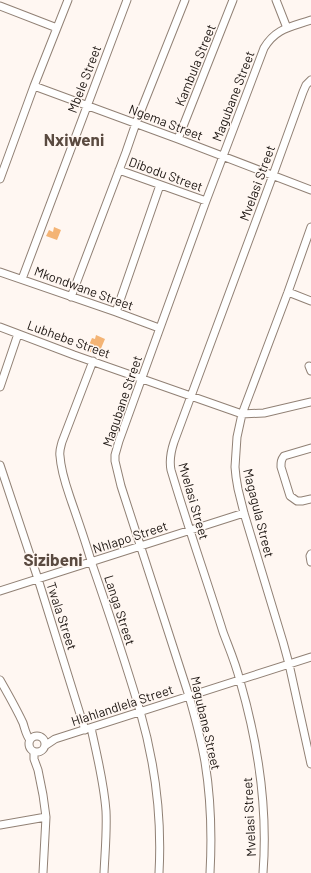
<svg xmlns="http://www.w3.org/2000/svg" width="311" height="873" font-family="Barlow,sans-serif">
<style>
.building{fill:#f4b475}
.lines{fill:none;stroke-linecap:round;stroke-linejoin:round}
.minor-casing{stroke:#918175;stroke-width:9}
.minor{stroke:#fff;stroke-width:7}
.labels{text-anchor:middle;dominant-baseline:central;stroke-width:3;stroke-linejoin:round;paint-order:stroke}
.street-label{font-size:13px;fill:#1c1511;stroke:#fff7f2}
.district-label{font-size:17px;font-weight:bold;fill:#5a4a40;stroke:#fff7f2}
</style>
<rect width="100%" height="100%" fill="#fff7f2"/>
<!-- building -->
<path class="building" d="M54,227L61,230L57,240L46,236L49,230L53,232Z
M96,335L105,339L99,353L96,352L95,354L87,350L92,338L95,339Z"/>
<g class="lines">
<defs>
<path id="minor" d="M276,0L287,28
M0,6L57,28
M34,86L178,139L311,190
M178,139L233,0
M119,170L206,201
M0,179L34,86L68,0
M311,227L288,292L242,414L237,437L235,467L236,477L238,489L244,513L283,642L289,664L311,764
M0,272L116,312L159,328
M22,279L127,0
M288,292L311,301
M71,297L126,152L136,123L185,0
M116,312L160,185
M0,327L74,355L242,414L264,413L311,402
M93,361L62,442C61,446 59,451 60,456C61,473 67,488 72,503C79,523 86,543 92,564C109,613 125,661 140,711C155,763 162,819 159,873
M309,366L311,371
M0,387L18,334
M311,448L284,456C281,460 281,462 281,467L290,496L297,501H302L311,499
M0,465L38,579L85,730
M311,554L310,556L311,562
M0,591L244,513
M0,680C8,694 16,708 23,723C25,729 26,735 30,740
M91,728C97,755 104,783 106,811C107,831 105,852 104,873
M29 744a8 8 0 1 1 16 0a8 8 0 1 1-16 0Z
M46,745L55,739L311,657
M34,752V759L38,770L43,795L46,817L43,873
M0,825L46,817
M210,873C212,836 211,799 205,762C201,739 195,717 189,696L121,486L115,461V455L119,441L206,201L264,48C276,28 291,27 311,20
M263,873C268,809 258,743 240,681C236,664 229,648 223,632C206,578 187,524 171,470C169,460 171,451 174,442L273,175L303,92L306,85L311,80"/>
</defs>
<!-- minor casing -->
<use href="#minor" class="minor-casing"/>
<!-- minor -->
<use href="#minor" class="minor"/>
</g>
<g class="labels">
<!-- street labels -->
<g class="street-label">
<text transform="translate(195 65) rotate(-68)">Kambula Street</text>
<text transform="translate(84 79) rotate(-69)">Mbele Street</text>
<text transform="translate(233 96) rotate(-69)">Magubane Street</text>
<text transform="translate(166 122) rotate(21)">Ngema Street</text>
<text transform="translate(166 174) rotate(20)">Dibodu Street</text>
<text transform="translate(257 183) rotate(-70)">Mvelasi Street</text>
<text transform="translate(84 288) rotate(20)">Mkondwane Street</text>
<text transform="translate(69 339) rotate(20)">Lubhebe Street</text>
<text transform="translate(122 401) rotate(-71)">Magubane Street</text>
<text transform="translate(194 501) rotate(74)">Mvelasi Street</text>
<text transform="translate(259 513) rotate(76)">Magagula Street</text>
<text transform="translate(130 537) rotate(-18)">Nhlapo Street</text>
<text transform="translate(120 610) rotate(72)">Langa Street</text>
<text transform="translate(62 616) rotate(72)">Twala Street</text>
<text transform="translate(122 705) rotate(-18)">Hlahlandlela Street</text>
<text transform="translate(206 723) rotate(77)">Magubane Street</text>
<text transform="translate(249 817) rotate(-93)">Mvelasi Street</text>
</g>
<!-- district labels -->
<g class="district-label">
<text x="74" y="139">Nxiweni</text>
<text x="53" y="559">Sizibeni</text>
</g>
</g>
</svg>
